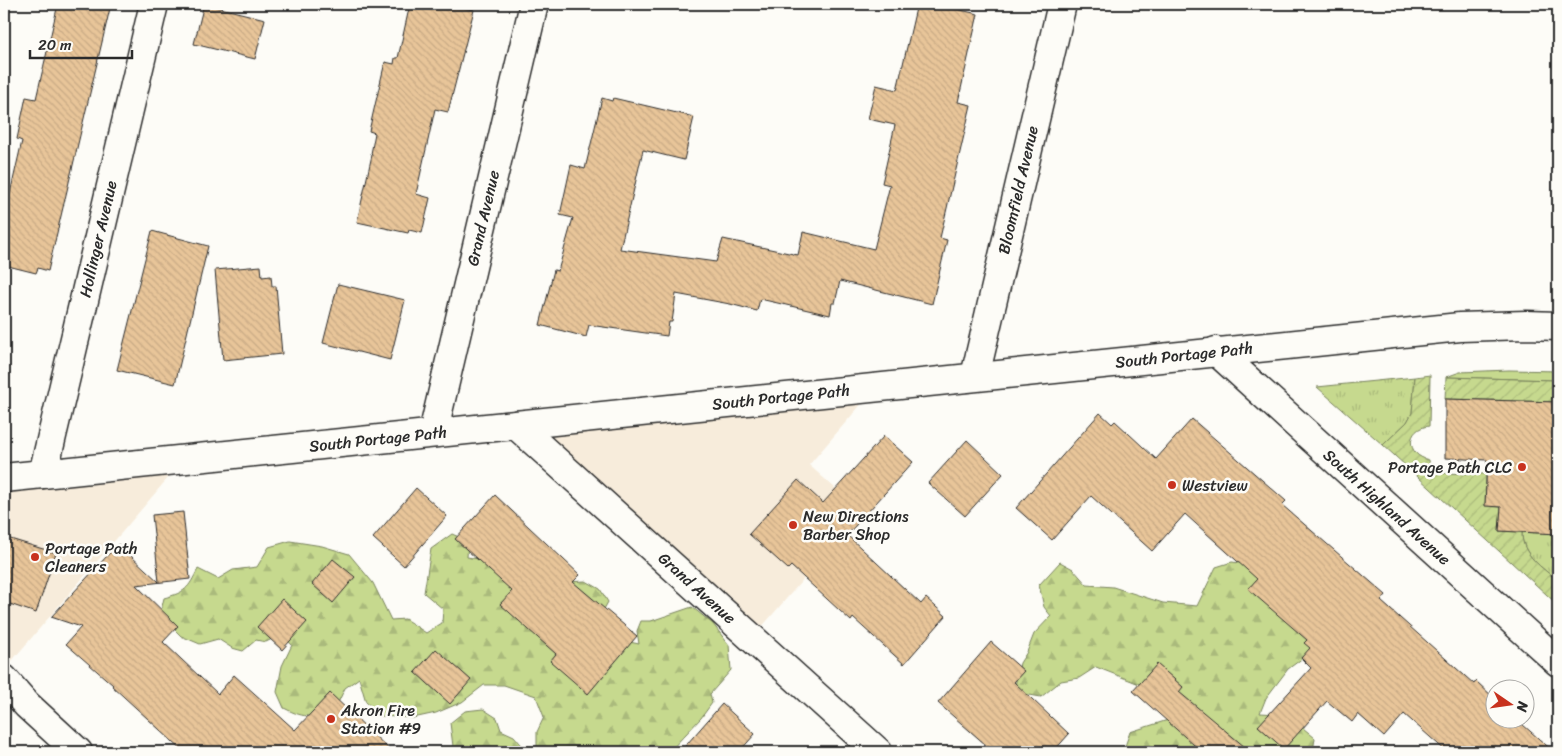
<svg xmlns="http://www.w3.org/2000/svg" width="1562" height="756" font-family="Sriracha,sans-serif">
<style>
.built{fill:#f7ecdb}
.grass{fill:url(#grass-tufts);stroke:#78825c}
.forest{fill:url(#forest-firs);stroke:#78825c}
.garden{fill:url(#garden-furrows);stroke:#78825c}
.building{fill:url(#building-back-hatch);stroke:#2b2b2b}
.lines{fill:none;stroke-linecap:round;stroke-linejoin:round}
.street-casing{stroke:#2b2b2b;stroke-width:31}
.secondary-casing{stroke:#2b2b2b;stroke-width:31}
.street{stroke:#fdfcf7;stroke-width:28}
.secondary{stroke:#fdfcf7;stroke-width:28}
.poi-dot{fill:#c8321e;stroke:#fdfcf7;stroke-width:2}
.labels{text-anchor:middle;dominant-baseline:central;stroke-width:5;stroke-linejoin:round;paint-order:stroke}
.street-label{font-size:16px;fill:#2b2b2b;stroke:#fdfcf7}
.poi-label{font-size:16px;fill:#2b2b2b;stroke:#fdfcf7;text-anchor:start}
</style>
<defs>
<pattern id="grass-tufts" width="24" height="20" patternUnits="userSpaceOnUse" patternTransform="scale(1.25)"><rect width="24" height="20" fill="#c6d98e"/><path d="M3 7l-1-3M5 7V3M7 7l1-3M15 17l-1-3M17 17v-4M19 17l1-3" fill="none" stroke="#aaba7b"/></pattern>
<pattern id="forest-firs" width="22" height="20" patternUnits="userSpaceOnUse" patternTransform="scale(1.25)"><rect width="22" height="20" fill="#c6d98e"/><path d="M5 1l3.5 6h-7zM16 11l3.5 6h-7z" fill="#aaba7b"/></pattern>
<pattern id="garden-furrows" width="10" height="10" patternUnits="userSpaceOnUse" patternTransform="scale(1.25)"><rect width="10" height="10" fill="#c6d98e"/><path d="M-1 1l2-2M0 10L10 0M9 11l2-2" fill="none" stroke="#aaba7b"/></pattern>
<pattern id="building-back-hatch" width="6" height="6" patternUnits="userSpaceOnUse" patternTransform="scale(1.25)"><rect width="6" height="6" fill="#e8c599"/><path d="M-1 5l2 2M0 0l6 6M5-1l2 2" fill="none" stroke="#c7a984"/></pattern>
</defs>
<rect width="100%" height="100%" fill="#fdfcf7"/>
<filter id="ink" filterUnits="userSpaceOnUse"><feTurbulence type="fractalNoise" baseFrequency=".02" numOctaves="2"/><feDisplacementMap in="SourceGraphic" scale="10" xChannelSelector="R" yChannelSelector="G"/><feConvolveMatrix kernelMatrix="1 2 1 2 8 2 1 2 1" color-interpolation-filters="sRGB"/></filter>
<g filter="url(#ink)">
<!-- built -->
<path class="built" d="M877,386L809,465L862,512L752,638L516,425Z
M184,459L129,524L4,670V478Z"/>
<!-- grass -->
<path class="grass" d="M1509,370L1558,371V384L1554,380L1446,377L1460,372Z
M1415,377L1412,413L1407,422L1383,445L1317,387Z
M1522,532L1558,534V581C1543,568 1521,555 1522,532Z"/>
<!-- forest -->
<path class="forest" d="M452,534L468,541L467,557L485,560L566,582L586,581L600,589L608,602L599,618L620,640L639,644L637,631L641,621H651L692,607L713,624L729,645L731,670L710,694L712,703L701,718L669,752H457L453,746L450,723L465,711L483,709L497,718L501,730L514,736L526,750L537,751V732L544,717L536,696L504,685H484L462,702L436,713L413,718L381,716L366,702L359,678L345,688L336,707C313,717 307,720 284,708L277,692L282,666L292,645L282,634L266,642L256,640L243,651L232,648L218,639L200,644L181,636L160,615L164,598C186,592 188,589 198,569L218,579L233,570L257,567L269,547L290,541L322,546L349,554L373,583L391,620L405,619L426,633L442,623L443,609L424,593L431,549Z
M1060,562L1073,569L1087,585L1113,587L1163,603L1197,606L1216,567L1232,562L1254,565L1313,642L1307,655L1288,669L1266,698L1260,713L1279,714L1297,723L1315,738L1313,752H1123L1130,732L1168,720L1147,687L1096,667L1079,678L1061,681L1041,697L1024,694L1015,686L1020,663L1027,652L1034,634L1051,616L1044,607L1039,585Z"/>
<!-- garden -->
<path class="garden" d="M1430,375L1429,426C1406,428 1405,455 1429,460L1430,473L1486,474L1485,505L1501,507L1499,531L1522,532C1521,555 1543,568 1558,581V605L1383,445L1407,422L1412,413L1415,377Z
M1446,377L1554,380L1558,384V402L1445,399Z"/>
<!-- building -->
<path class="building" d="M58,4H111L48,271L38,268L36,273L4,265V220L22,141L17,139L26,97L36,99Z
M204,4L265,19L255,59L194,44Z
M410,4H461L460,7L474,10L448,112L435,109L416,194L430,198L422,233L409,230L408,233L357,222L372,155L371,154L375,133L369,131L385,62L394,64L395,58H398Z
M917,4H934L978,14L958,102L971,105L940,238L947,240L932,304L840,281L835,303H832L830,315L760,299L757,311L730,304L676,294L672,322H669L667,336L589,325L586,337L540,325L554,270L558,271L573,218L560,215L571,165L585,169L602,98L612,101L613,98L694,117L684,160L643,150L620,249L716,262L723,239L798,255L803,232L874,249L890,185L882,183L895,125L868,119L876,85L897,90Z
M152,231L208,246L175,384L117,370Z
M261,266L262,277L271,276L272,286H276L282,354L223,360L215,270Z
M338,284L405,300L390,360L323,343Z
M1445,399L1558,402V534L1499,531L1501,507L1485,506L1487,460L1445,458Z
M1100,413L1112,424L1115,421L1156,459L1192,419L1286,501L1282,505L1386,595L1381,601L1474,684L1476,681L1494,698V718H1515L1554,752H1447L1404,714L1384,737L1358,714L1352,722L1327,701L1284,749L1258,726L1311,668L1301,658L1310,648L1304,643L1307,640L1248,589L1257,579L1185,514L1152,551L1091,496L1052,540L1016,508Z
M884,436L913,462L847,535L921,604L926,598L946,616L904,664L853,618L851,621L791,566L788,569L749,534L798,480L823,503Z
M967,440L1003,474L965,516L928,483Z
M416,488L447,516L404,566L373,538Z
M495,495L580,575L573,582L637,636L588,694L550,661L556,654L500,604L512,591L455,539Z
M183,512L190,579L136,585L178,626L163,642L218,694L234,675L295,730L330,693L392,752H184L112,686L113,685L66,644L81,627L51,617L118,544L159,582L152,515Z
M4,537L56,553L36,613L4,602Z
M333,559L355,577L333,603L312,584Z
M282,599L307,622L282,650L257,627Z
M991,642L1024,671L1014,682L1069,734L1053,752H994L938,703Z
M436,649L471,680L450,704L415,672Z
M1157,664L1183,687L1179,692L1251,752H1202L1133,691Z
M722,704L755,734L739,752H680Z"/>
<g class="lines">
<defs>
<path id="street" d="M1216,351L1558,662
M975,376L1062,4
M516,425L878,752
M433,433L534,4
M43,474L154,4
M4,679L27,705L78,752"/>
<path id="secondary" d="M4,478L1460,327L1526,325L1558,326"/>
</defs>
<!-- street casing -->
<use href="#street" class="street-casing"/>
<!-- secondary casing -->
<use href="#secondary" class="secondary-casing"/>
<!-- street -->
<use href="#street" class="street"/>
<!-- secondary -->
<use href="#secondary" class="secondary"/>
</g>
</g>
<!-- markers -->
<g class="poi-dot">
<circle cx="1522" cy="467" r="5"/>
<circle cx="1172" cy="485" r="5"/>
<circle cx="793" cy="525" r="5"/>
<circle cx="35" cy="557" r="5"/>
<circle cx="331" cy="719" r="5"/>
</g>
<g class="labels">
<!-- street labels -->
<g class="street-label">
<text transform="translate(1018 190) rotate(-77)">Bloomfield Avenue</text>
<text transform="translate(483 218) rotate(-77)">Grand Avenue</text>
<text transform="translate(98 239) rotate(-77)">Hollinger Avenue</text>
<text transform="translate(1184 355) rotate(-6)">South Portage Path</text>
<text transform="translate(781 397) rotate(-6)">South Portage Path</text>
<text transform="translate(378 439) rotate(-6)">South Portage Path</text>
<text transform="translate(1387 507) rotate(42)">South Highland Avenue</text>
<text transform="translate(697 588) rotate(42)">Grand Avenue</text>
</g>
<!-- poi labels -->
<g class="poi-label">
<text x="1512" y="467" text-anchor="end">Portage Path CLC</text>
<text x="1182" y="485">Westview</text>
<text x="803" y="516">New Directions<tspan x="803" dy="18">Barber Shop</tspan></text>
<text x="45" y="548">Portage Path<tspan x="45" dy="18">Cleaners</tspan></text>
<text x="341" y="710">Akron Fire<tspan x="341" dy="18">Station #9</tspan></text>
</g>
</g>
<!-- margin -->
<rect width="1562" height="756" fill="none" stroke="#fdfcf7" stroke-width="20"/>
<rect x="10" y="10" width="1542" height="736" fill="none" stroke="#2b2b2b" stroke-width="2" filter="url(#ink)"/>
<!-- north arrow -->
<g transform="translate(1510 704) rotate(103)"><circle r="24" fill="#fdfcf7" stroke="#a9a8a5"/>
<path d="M0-4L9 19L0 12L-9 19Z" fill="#c8321e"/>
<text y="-8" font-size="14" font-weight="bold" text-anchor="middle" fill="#2b2b2b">N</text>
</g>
<!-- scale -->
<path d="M30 50v8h102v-8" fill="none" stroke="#2b2b2b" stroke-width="2.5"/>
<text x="38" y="50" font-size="15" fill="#2b2b2b" stroke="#fdfcf7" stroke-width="4" paint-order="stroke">20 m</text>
</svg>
